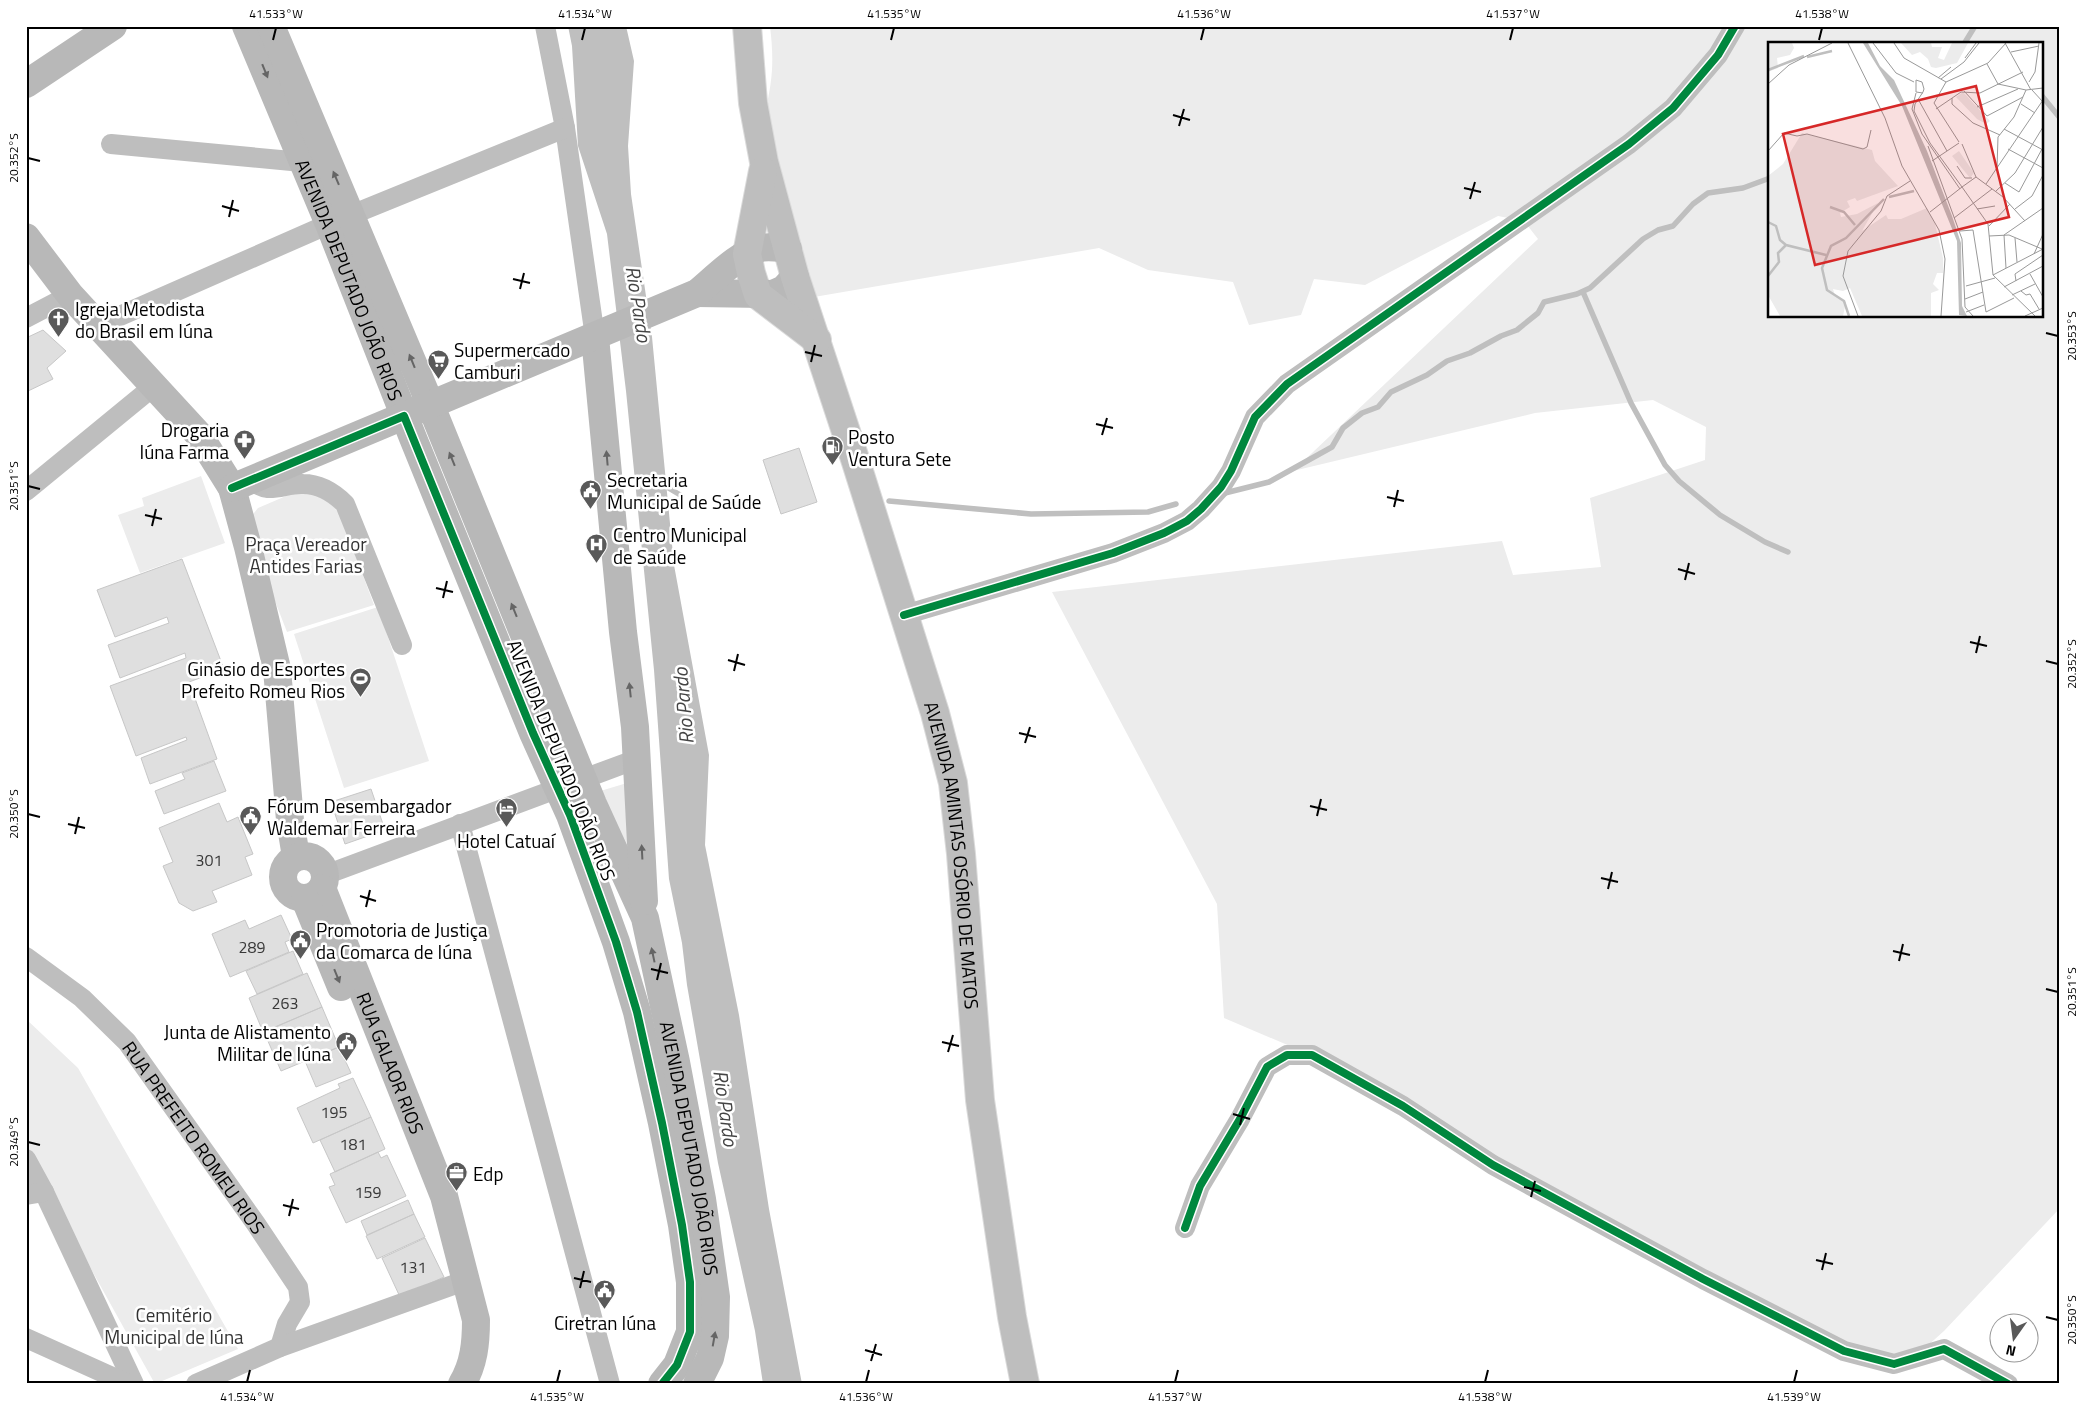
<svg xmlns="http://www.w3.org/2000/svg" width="2086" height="1410" font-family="'Titillium Web',sans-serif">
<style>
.green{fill:#ececec;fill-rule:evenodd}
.water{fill:#bfbfbf}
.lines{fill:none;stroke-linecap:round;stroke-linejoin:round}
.stream{stroke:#bfbfbf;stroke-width:5.5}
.building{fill:#dfdfdf;stroke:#c7c7c7}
.primary-casing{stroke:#dbdbdb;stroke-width:30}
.street{stroke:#bebebe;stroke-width:20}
.secondary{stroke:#b8b8b8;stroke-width:28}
.primary{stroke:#bebebe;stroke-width:28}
.cycleway-casing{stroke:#fff;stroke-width:11}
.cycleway{stroke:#00873e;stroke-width:8}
.oneway{fill:#656565}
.ticks{fill:none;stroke:#000;stroke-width:2}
.labels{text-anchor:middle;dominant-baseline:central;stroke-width:5;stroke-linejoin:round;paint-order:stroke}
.number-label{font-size:16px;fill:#383838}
.street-label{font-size:19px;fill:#000;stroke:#fff}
.poi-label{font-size:19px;fill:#000;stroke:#fff;text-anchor:start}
.park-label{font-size:19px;fill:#333;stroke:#fff}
.water-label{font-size:20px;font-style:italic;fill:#444;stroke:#fff}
.inset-river{fill:none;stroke:#bfbfbf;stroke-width:2.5}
.inset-road{fill:none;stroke:#999;stroke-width:1}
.view{fill:#d62828;fill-opacity:0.15;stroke:#d62828;stroke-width:2.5}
.inset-edge{fill:none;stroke:#000;stroke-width:2.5}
.neatline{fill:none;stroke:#000;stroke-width:2}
.ticks-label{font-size:12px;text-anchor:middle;fill:#000}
</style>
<rect width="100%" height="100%" fill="#fff"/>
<!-- green -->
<path class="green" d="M770,26H2060V1208L1944,1331L1906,1365L1892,1371L1304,1052L1224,1018L1217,904L1052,592L1502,541L1513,575L1601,567L1590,498L1705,460L1706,427L1653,400L1535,413L1293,471L1538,239L1524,221L1498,216L1365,285L1314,279L1301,315L1249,325L1233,282L1148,270L1099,248L814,297L765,112C773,79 774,60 770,26ZM1770,44H2042V316H1770Z
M201,476L225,543L140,573L118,515L144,506L142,498Z
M300,490L323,495L340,514L374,605L287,632L249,534L250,518L258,508Z
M378,607L429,761L344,788L294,634Z
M627,783L633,868L597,792Z
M26,1019L78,1068L238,1349L155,1384L26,1152Z"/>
<!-- water -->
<path class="water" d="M568,26H626L634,61L628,146L631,194L652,337L674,565L709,755L705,845L739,1015L769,1209L802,1384H763L755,1331L718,1163L687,985L682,943L669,879L654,670L626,391L607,234L578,146L572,46Z"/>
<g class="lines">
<!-- stream -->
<path class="stream" d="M1964,44L1975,26
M2042,96L2060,118
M1583,292L1631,403L1665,465L1679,481L1720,515L1765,542L1788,552
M660,483L682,496
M1225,493L1269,482L1332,447L1343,428L1362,413L1378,407L1391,392L1427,375L1447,361L1470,353L1501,336L1517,330L1538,313L1544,302L1577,294L1590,288L1643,239L1658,230L1673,226L1693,204L1708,193L1743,188L1770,178
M889,501L1031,514L1148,512L1176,504"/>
</g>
<!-- building -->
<path class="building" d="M43,330L66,351L47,368L53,379L26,392V338Z
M799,448L817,502L781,514L763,460Z
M182,559L224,669L189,682L217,759L150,784L141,758L187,740L186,737L136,756L110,686L186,658L185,653L120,678L108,645L169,623L167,617L115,637L97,590Z
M214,761L226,791L164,814L155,791L185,779L182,773Z
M371,789L385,830L345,844L331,802Z
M219,803L227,822L238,817L253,854L245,857L252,875L212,891L217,902L193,911L179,903L163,866L173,862L159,828Z
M281,915L292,939L285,942L289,952L230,977L212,934L245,920L249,929Z
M293,951L303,974L257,994L246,971Z
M307,973L322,1007L263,1032L249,998Z
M322,1007L339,1047L281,1071L264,1032Z
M339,1047L351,1073L316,1087L305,1061Z
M353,1078L371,1117L313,1143L297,1108L340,1088L338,1084Z
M371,1117L385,1149L335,1172L320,1140Z
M378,1152L381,1158L387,1155L406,1196L346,1223L329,1187L335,1185L330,1174Z
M408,1200L414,1214L367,1235L361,1221Z
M414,1214L425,1237L377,1259L366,1236Z
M425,1238L444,1277L400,1297L382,1258Z"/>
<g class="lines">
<defs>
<g id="primary">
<path id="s5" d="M747,26L753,103L764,162L795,277L856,462L935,713L953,783L961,854L980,1100L1012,1317L1025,1384"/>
<path d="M763,171L747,254L751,273L758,295L817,340"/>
</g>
</defs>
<!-- primary casing -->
<use href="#primary" class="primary-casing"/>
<!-- street -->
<g class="street">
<path d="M545,26L565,128L595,337"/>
<path d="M111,144L302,162"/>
<path d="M26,318L70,295"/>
<path d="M97,326L329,224L565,128"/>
<path d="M252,480C267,496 284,483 303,484C319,484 334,493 345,504L402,645"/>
<path d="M26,491L154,386"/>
<path d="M904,615L1113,553L1164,533L1187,521L1201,509L1221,487L1231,471L1255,417L1287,384L1629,144L1673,108L1718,55L1735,26"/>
<path d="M460,824L610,1384"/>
<path d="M325,875L637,759"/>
<path id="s1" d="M26,957L82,998L127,1042L256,1224L298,1287L300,1302L287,1324L280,1347"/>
<path d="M26,1159L44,1192L134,1384"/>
<path d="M26,1195L44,1192"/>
<path d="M1185,1228L1200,1186L1240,1119L1267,1067L1287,1055H1312L1403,1106L1493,1165L1703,1279L1844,1351L1894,1364L1944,1349L2008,1384"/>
<path d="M26,1338L128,1384"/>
<path d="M196,1384L280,1347L467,1280"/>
</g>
<!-- secondary -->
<g class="secondary">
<path id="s2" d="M246,26L329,224L413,438L533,733L570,815L616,942L637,1012L662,1123L682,1225L690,1282V1332L677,1365L662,1384"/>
<path id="s3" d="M271,26L431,406L593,804L645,918L676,1062L702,1199L716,1297L715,1336L710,1358L697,1384"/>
<path d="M26,84L113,26"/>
<path d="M26,237L70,295L199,435L232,488L248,547L277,669L290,820L296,857"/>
<path d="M697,293L773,294L784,289L795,277"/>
<path d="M595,337L623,632L635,727L644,901"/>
<path d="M232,488L697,293C713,280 740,252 761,248C769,246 779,248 788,249"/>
<circle cx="304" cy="877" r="21"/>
<path id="s4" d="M322,888L444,1196L476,1320C476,1343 474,1364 462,1384"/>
<path d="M305,899L341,987"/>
</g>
<!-- primary -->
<use href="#primary" class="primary"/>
<defs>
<path id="cycleway" d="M232,488L404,416L533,733L570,815L616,942L637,1012L662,1123L682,1225L690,1282V1332L677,1365L662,1384
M904,615L1113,553L1164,533L1187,521L1201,509L1221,487L1231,471L1255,417L1287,384L1629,144L1673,108L1718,55L1735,26
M1185,1228L1200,1186L1240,1119L1267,1067L1287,1055H1312L1403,1106L1493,1165L1703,1279L1844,1351L1894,1364L1944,1349L2008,1384"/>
</defs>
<!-- cycleway casing -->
<use href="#cycleway" class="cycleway-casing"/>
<!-- cycleway -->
<use href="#cycleway" class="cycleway"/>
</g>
<!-- one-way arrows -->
<defs><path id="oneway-solid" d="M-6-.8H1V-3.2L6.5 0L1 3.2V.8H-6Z" transform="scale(1.25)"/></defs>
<g class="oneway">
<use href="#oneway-solid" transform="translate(265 71) rotate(68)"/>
<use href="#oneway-solid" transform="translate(336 178) rotate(-113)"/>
<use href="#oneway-solid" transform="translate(412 361) rotate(-112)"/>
<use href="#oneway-solid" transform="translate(607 458) rotate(-95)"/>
<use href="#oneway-solid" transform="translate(452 459) rotate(-112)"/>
<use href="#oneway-solid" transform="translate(514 610) rotate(-112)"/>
<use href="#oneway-solid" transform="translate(630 690) rotate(-96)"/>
<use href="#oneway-solid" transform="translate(642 852) rotate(-93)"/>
<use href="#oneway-solid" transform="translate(653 955) rotate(-102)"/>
<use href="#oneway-solid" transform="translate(337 976) rotate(68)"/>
<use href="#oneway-solid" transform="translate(714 1339) rotate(-80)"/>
</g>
<!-- ticks -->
<path class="ticks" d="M273,40L276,28M582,40L585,28M891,40L894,28M1201,40L1204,28M1510,40L1513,28M1819,40L1822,28M1173,115L1190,120M1179,126L1184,109M28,158L40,161M1464,188L1481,192M1470,199L1475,182M222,206L239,211M229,217L233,200M513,279L530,283M520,289L524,273M2046,333L2058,336M805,352L822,356M811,362L815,345M1096,424L1113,428M1102,435L1107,418M28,486L40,489M1387,497L1404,501M1394,507L1398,490M145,515L162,519M152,526L156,509M1678,569L1695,574M1685,580L1689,563M436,588L453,592M443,598L447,581M1970,642L1987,646M1976,653L1980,636M728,660L745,665M2046,661L2058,664M734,671L738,654M1019,733L1036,737M1025,743L1030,727M1310,806L1327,810M28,814L40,817M1317,816L1321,799M68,824L85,828M75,834L79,817M1601,878L1618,882M1608,889L1612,872M360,896L376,901M366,907L370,890M1893,951L1910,955M1899,961L1903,944M651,969L668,973M657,980L661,963M2046,989L2058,992M942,1042L959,1046M948,1052L953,1035M1233,1114L1250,1119M1240,1125L1244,1108M28,1142L40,1145M1524,1187L1541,1191M1531,1197L1535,1181M283,1205L299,1209M289,1216L293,1199M1816,1260L1833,1264M1822,1270L1826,1253M574,1278L591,1282M580,1288L584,1271M2046,1317L2058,1320M865,1350L882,1355M871,1361L876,1344M247,1382L250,1370M557,1382L560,1370M866,1382L869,1370M1175,1382L1178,1370M1485,1382L1488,1370M1794,1382L1797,1370"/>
<!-- icons -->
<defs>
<symbol id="church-pin" viewBox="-11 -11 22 30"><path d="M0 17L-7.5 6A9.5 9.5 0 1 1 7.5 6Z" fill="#595959" stroke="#fff"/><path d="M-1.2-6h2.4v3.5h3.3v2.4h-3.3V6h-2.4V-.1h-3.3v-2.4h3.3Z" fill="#fff"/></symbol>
<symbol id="supermarket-pin" viewBox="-11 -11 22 30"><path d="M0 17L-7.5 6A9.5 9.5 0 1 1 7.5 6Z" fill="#595959" stroke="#fff"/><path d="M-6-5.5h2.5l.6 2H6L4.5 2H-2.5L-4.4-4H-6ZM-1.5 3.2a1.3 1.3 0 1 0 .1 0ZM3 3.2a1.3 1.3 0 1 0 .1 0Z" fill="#fff"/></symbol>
<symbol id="pharmacy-pin" viewBox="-11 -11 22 30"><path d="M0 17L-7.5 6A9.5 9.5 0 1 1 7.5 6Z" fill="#595959" stroke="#fff"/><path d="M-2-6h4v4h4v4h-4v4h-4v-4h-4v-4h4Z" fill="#fff"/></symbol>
<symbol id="fuel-pin" viewBox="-11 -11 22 30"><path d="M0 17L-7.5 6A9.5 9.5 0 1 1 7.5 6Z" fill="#595959" stroke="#fff"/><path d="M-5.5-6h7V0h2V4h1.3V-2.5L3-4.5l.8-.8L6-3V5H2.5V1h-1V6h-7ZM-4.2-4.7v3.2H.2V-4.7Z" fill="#fff"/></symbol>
<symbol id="civic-pin" viewBox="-11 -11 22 30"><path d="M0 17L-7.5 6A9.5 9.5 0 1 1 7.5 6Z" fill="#595959" stroke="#fff"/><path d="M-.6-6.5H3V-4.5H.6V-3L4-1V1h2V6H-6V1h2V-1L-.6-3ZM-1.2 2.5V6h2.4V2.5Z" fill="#fff"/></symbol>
<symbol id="hospital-pin" viewBox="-11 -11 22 30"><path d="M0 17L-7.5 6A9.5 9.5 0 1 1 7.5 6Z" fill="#595959" stroke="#fff"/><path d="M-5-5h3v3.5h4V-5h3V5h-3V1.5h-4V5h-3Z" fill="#fff"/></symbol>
<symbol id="stadium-pin" viewBox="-11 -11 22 30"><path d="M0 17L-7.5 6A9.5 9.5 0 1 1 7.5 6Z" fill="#595959" stroke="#fff"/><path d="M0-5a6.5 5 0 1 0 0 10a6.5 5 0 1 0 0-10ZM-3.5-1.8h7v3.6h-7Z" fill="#fff"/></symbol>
<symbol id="hotel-pin" viewBox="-11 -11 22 30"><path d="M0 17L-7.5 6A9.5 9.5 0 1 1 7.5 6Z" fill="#595959" stroke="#fff"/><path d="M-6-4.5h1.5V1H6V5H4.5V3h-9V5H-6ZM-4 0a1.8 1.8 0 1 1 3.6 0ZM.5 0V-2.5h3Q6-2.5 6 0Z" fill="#fff"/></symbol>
<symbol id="office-pin" viewBox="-11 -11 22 30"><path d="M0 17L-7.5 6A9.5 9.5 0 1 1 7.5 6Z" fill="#595959" stroke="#fff"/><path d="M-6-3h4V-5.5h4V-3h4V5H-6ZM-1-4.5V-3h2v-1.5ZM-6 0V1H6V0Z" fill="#fff"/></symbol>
</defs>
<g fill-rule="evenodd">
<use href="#church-pin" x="46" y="306" width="25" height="34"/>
<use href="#supermarket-pin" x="426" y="348" width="25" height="34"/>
<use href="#pharmacy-pin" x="232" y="428" width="25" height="34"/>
<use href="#fuel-pin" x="820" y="434" width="25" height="34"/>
<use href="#civic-pin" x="578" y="478" width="25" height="34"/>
<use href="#hospital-pin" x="584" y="532" width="25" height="34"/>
<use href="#stadium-pin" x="348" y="666" width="25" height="34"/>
<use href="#hotel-pin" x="494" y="796" width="25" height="34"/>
<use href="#civic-pin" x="238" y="804" width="25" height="34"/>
<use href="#civic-pin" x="288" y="928" width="25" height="34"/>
<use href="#civic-pin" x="334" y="1030" width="25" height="34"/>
<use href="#office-pin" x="444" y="1160" width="25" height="34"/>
<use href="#civic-pin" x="592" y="1278" width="25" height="34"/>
</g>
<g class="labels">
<!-- number labels -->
<g class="number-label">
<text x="209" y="860">301</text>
<text x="252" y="947">289</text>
<text x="285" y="1003">263</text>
<text x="334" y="1112">195</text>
<text x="353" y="1144">181</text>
<text x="368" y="1192">159</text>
<text x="413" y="1267">131</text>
</g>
<!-- street labels -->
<g class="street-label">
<text stroke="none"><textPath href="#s2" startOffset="274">AVENIDA DEPUTADO JOÃO RIOS</textPath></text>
<text transform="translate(562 760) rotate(68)">AVENIDA DEPUTADO JOÃO RIOS</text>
<text stroke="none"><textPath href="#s5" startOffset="858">AVENIDA AMINTAS OSÓRIO DE MATOS</textPath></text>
<text stroke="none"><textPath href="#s4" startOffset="188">RUA GALAOR RIOS</textPath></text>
<text stroke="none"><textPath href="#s1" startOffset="249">RUA PREFEITO ROMEU RIOS</textPath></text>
<text stroke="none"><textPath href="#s3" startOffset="1202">AVENIDA DEPUTADO JOÃO RIOS</textPath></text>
</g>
<!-- poi labels -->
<g class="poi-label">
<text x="75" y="308">Igreja Metodista<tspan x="75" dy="22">do Brasil em Iúna</tspan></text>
<text x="454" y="349">Supermercado<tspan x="454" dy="22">Camburi</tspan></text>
<text x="229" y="429" text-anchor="end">Drogaria<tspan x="229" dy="22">Iúna Farma</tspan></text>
<text x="848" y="436">Posto<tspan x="848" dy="22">Ventura Sete</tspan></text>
<text x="607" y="479">Secretaria<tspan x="607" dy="22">Municipal de Saúde</tspan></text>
<text x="613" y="534">Centro Municipal<tspan x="613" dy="22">de Saúde</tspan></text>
<text x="345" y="668" text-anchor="end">Ginásio de Esportes<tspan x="345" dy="22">Prefeito Romeu Rios</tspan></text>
<text x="267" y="805">Fórum Desembargador<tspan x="267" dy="22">Waldemar Ferreira</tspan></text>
<text x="506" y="840" text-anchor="middle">Hotel Catuaí</text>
<text x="316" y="929">Promotoria de Justiça<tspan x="316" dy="22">da Comarca de Iúna</tspan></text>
<text x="331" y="1031" text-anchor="end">Junta de Alistamento<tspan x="331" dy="22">Militar de Iúna</tspan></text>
<text x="473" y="1173">Edp</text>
<text x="605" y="1322" text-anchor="middle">Ciretran Iúna</text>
</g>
<!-- park labels -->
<g class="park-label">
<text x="306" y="543">Praça Vereador<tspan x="306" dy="22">Antides Farias</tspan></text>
<text x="174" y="1314">Cemitério<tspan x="174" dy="22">Municipal de Iúna</tspan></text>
</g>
<!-- water labels -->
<g class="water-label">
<text transform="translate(639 304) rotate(81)">Rio Pardo</text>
<text transform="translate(683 706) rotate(-95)">Rio Pardo</text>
<text transform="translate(726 1108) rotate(82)">Rio Pardo</text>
</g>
</g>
<!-- overview -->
<g transform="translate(1768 42)">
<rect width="275" height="275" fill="#fff"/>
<path d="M0,1H24L26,6L22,13L9,16L10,26L0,30ZM133,1H163L164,5H174L170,16L176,18L184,1H200L189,21L168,26L163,25L160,17L152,10L144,13ZM195,50L222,79L218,82L209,77L188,55ZM34,91L104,108L107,119L130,144L89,159L87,156L79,159L82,165L72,171L73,175L89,172L110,161L94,189L118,173L120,177H133L159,166L167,182L175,216V231H169L165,242L171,248L163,251V274H94L82,246L75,249L65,247L67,254L78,260L75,274H12L0,253V134L15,122ZM191,109L206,131L202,136L184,114Z" fill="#ececec"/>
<path d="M95,1H100L112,24L126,38L159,109L184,174L193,201L194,264L199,274L191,273L189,199L134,64Z" fill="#bfbfbf"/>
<path class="inset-river" d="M39,15L64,9M0,28L36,14M121,155L146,149M62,165L76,170L87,183M0,180L8,184L12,198L18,203L58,213M0,234L11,220L10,211L18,203M81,274L76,259L59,248L54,226L63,204L78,196L116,157"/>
<path class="inset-road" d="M80,1L117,76L134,124L171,188L177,217L173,274M105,1L128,31L146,40M126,1L136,16L178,40M237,1L263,48M243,10L271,4M197,16L208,1M219,22L230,42L258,48L275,46M170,36L183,25M173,37L196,20L211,1M178,40L220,21L238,1M178,40L166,61L191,100M261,40L267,30L271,1M0,42L21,23L64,1M264,48L275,60M196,49L219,74L255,55M148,51L144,67L154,92L192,147M155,51L148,50V38L154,40L156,47L155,50L147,62L146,69L162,101L194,145L208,135M184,56V62L205,81L232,93M150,57L179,109M253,62L267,71M209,65L250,47M168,67L193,50L212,51L255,30M236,87L275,108M194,102L208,135L235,155L257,179M160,104L194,197L197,265L205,274M240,107L275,126M0,109L16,91L29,94L39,92L95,107L99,105L103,88M164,119L191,101M189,124L197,136H204M229,126L230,95L246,75L258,48M237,141L251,150L274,107M218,142L275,58M228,149L247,131L275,85M209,167L227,164M247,167L264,154L275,133M162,170L194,145L220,182L225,233L267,274M186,176L224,147M221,184L242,162M192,189L205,188L218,270L246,256M221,194L241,193L274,207M247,196L249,220M266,212L275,192M238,226L236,193L275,166M262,232L275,255M225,233L275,207M248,239L247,232L275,213M198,244L227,236M236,245L275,224M253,249L258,253L262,252L271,267M244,253L267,242M197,257L215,250M198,270L216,263M90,274L75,234L80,209L113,169L119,154L142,139M257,274L275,266"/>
<path class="view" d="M208,44L241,175L47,223L15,92Z"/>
<rect width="275" height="275" class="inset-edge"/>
</g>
<!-- border -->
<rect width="2086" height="1410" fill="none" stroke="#ffffff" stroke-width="55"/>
<!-- north arrow -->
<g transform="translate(2014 1338) rotate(194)"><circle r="24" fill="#ffffff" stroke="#999999"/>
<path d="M0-4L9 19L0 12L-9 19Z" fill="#595959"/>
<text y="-8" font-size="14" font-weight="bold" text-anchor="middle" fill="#000000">N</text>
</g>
<rect x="28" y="28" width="2030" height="1354" class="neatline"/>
<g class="ticks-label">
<text x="276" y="18">41.533°W</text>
<text x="585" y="18">41.534°W</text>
<text x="894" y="18">41.535°W</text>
<text x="1204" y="18">41.536°W</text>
<text x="1513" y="18">41.537°W</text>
<text x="1822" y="18">41.538°W</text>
<text transform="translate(14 158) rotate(-90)" y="4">20.352°S</text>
<text transform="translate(2072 336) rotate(-90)" y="4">20.353°S</text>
<text transform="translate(14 486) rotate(-90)" y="4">20.351°S</text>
<text transform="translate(2072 664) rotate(-90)" y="4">20.352°S</text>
<text transform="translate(14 814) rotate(-90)" y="4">20.350°S</text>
<text transform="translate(2072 992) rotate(-90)" y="4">20.351°S</text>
<text transform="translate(14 1142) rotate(-90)" y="4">20.349°S</text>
<text transform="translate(2072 1320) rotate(-90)" y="4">20.350°S</text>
<text x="247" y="1401">41.534°W</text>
<text x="557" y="1401">41.535°W</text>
<text x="866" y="1401">41.536°W</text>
<text x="1175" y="1401">41.537°W</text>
<text x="1485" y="1401">41.538°W</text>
<text x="1794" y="1401">41.539°W</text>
</g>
</svg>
